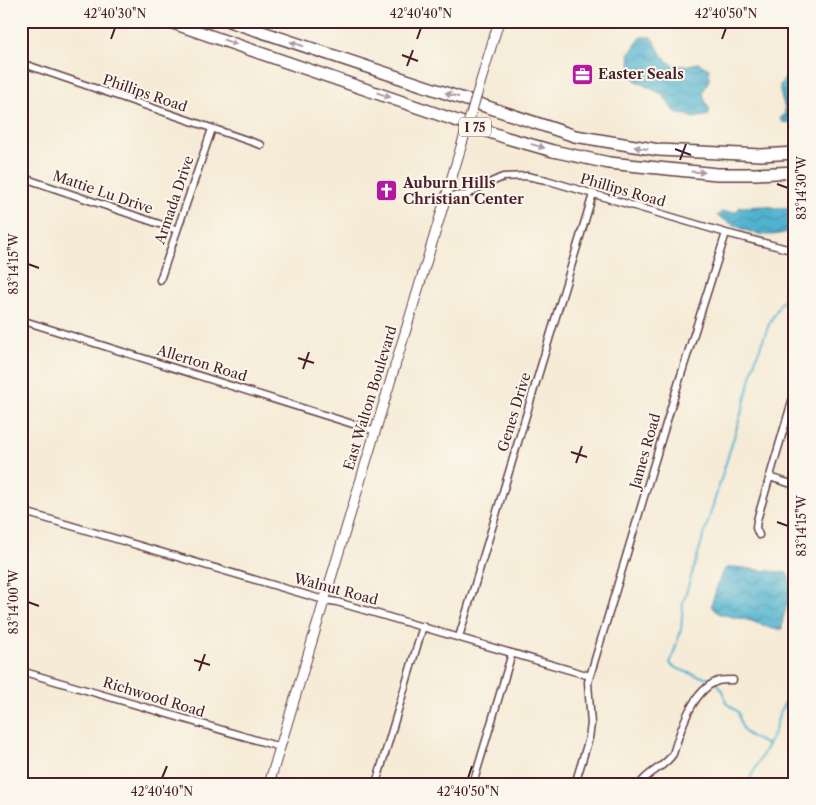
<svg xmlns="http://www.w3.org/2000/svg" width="816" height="805" font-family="'Libre Caslon Text',serif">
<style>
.water{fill:url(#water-waves);stroke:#4d687d}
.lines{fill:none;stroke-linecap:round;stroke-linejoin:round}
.stream{stroke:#50b2cf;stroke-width:2}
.street-casing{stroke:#643e45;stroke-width:9}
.secondary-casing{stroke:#643e45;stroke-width:11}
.highway-casing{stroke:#643e45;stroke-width:14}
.street{stroke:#fff;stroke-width:6}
.secondary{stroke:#fff;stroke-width:9}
.highway{stroke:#fff;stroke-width:11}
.secondary-bridge-casing{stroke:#643e45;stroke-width:11;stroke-linecap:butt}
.secondary-bridge{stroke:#fff;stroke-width:9}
.oneway{fill:#ae9aa0}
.ticks{fill:none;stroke:#4a1f2b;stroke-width:2}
.labels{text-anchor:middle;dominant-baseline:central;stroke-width:4;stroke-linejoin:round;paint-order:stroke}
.shield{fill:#fbf7ec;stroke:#7f6065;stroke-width:1}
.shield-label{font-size:12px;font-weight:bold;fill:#4a1f2b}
.poi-label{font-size:14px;font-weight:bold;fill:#4a1f2b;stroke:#fbf7ec;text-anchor:start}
.street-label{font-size:14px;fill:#4a1f2b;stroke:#fbf7ec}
.neatline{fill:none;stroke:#4a1f2b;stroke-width:2}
.ticks-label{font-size:12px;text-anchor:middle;fill:#4a1f2b}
</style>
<defs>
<pattern id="water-waves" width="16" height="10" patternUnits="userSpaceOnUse" patternTransform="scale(1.25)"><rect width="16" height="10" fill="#50b2cf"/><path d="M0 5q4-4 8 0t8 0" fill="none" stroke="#4490a8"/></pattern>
</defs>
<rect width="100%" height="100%" fill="#fbf7ec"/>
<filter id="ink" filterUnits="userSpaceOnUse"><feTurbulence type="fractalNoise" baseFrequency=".02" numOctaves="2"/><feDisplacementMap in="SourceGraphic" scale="10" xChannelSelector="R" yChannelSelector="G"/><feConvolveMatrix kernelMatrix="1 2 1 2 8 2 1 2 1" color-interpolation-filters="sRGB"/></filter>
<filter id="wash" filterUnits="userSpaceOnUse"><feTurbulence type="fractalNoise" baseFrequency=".0096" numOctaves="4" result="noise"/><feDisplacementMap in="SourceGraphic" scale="20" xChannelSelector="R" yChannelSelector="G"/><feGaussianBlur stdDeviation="1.12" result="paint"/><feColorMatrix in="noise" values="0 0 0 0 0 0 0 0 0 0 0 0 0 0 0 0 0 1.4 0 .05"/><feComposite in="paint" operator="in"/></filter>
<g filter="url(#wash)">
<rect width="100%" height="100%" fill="#f5ebd6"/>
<!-- water -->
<path class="water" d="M641,37H651C656,43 658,49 662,55C671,69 684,66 698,63L709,69V80L703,92L705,101L709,108V115L694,118L687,115L679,114L672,109L662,94L636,81L632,76L629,54Z
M795,73V123L782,122L780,119L785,113C785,96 768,84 795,73Z
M765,206L778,208L795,207V229C765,243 743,230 717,216L721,212H736L740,207Z
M735,567L787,573C797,588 782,611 782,629H772L751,621L720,614L714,610L711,605L722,572L727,568Z"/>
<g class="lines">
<!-- stream -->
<path class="stream" d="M716,680C711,677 709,678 704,677C696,676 676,669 670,664L681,630L683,603L745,401L756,358L770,322L780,304L784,300H795
M718,684L724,693L726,703L738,712C740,717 740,724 743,729C747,737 760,741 768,745
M747,784L774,733L779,715L795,681"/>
</g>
</g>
<g filter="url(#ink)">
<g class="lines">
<defs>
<path id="street" d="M21,63L261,145
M21,177L177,230
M446,196L467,195L482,186L503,177L527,176L546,180L726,233L795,251
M160,280L212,129
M21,320L375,431
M769,477L795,485
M21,511L324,600L337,602L590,676
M759,535L756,528L757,520L795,391
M459,637L593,194
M21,671L280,747
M376,784L423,626
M473,784L512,653
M575,784L589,738L591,724L588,682L590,676L675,394L726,233
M640,784C650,770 664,768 673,754C680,731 692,690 718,681C722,680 728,680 733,680"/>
<path id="secondary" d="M479,87L499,21
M269,784L461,147"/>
<path id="highway" d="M167,21L507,138L553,151L609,163L717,174H756L795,172
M229,21L575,136L659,150L761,155L795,153"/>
</defs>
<!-- street casing -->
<use href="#street" class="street-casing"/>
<!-- secondary casing -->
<use href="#secondary" class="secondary-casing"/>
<!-- highway casing -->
<use href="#highway" class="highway-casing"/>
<!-- street -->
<use href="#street" class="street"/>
<!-- secondary -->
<use href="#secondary" class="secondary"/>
<!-- highway -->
<use href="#highway" class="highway"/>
<defs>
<path id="secondary-bridge" d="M461,147L479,87"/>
</defs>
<!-- secondary-bridge casing -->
<use href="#secondary-bridge" class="secondary-bridge-casing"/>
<!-- secondary-bridge -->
<use href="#secondary-bridge" class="secondary-bridge"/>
</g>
<!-- one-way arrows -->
<defs><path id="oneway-solid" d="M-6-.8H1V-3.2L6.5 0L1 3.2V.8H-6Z" transform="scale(1.25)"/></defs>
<g class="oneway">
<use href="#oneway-solid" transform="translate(230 42) rotate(19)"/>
<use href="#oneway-solid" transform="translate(297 44) rotate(-162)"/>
<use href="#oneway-solid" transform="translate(384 95) rotate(19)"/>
<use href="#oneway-solid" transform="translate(452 95) rotate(-162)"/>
<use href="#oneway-solid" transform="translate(538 146) rotate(16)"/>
<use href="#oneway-solid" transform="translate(641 148) rotate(-171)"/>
<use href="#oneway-solid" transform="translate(698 172) rotate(4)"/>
</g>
</g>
<!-- ticks -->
<path class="ticks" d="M111,39L115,28M417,39L421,28M722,39L726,28M402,55L418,61M407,66L413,50M675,149L691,155M680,160L686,144M777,184L788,188M28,264L39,268M298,358L314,363M303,369L309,352M571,452L587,457M576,463L582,446M777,522L788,526M28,602L39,606M194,660L210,665M199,671L205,654M162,778L167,766M468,778L472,766"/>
<!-- icons -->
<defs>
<symbol id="office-square" viewBox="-11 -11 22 22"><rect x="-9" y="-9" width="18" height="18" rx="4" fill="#b5179e" stroke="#fbf7ec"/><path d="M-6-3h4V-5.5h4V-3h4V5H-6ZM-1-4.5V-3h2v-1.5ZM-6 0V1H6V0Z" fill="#fff"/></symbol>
<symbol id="church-square" viewBox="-11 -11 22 22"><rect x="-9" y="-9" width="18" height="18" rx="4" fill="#b5179e" stroke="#fbf7ec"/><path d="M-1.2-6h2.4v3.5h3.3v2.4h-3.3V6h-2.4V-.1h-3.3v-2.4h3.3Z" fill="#fff"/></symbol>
</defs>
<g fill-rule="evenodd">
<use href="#office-square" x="570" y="62" width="25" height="25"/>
<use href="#church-square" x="374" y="178" width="25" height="25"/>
</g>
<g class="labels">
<!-- shield labels -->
<rect class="shield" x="459" y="117.5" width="32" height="19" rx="4"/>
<g class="shield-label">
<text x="475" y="127">I 75</text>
</g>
<!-- poi labels -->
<g class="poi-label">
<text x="598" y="74">Easter Seals</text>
<text x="403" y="183">Auburn Hills<tspan x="403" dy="16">Christian Center</tspan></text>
</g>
<!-- street labels -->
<g class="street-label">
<text transform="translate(145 93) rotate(19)">Phillips Road</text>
<text transform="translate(623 190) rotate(16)">Phillips Road</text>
<text transform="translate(103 192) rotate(19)">Mattie Lu Drive</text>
<text transform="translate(174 200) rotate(-71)">Armada Drive</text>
<text transform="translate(202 363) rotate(17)">Allerton Road</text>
<text transform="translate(370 398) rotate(-73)">East Walton Boulevard</text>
<text transform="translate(514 412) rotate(-73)">Genes Drive</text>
<text transform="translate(645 451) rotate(-74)">James Road</text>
<text transform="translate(336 589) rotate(15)">Walnut Road</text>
<text transform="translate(154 697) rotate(17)">Richwood Road</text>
</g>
</g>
<!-- margin -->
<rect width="816" height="805" fill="none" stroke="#fbf7ec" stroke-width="55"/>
<rect x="28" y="28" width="760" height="750" class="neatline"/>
<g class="ticks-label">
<text x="115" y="18">42°40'30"N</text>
<text x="421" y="18">42°40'40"N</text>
<text x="726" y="18">42°40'50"N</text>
<text transform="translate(802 188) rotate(-90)" y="4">83°14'30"W</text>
<text transform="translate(14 264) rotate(-90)" y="4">83°14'15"W</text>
<text transform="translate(802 526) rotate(-90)" y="4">83°14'15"W</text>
<text transform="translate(14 602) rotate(-90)" y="4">83°14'00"W</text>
<text x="162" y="796">42°40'40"N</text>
<text x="468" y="796">42°40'50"N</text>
</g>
</svg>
